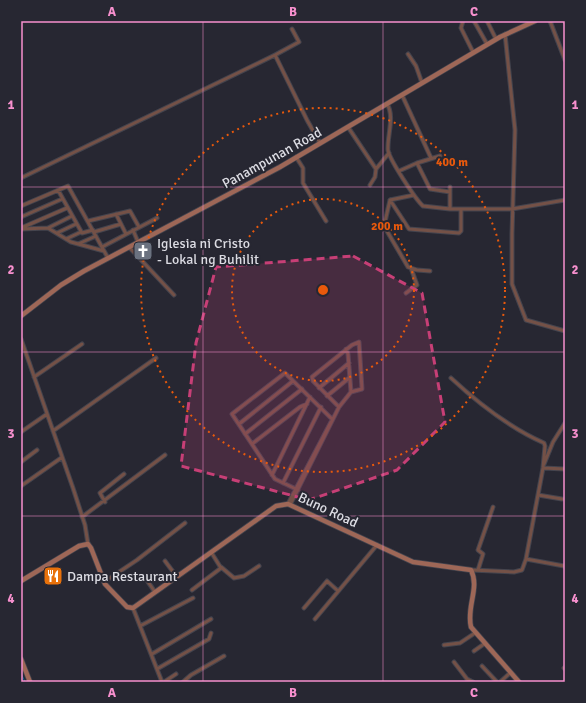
<svg xmlns="http://www.w3.org/2000/svg" width="586" height="703" font-family="Signika,sans-serif">
<style>
.lines{fill:none;stroke-linecap:round;stroke-linejoin:round}
.stream{stroke:#0b5c91;stroke-width:1}
.street-casing{stroke:#44444e;stroke-width:5}
.secondary-casing{stroke:#44444e;stroke-width:6}
.street{stroke:#745147;stroke-width:3}
.secondary{stroke:#9e6757;stroke-width:4.5}
.marked{fill:#c73f76;fill-opacity:0.2;stroke:#c73f76;stroke-width:3;stroke-dasharray:8 5;stroke-linejoin:round}
.grid{fill:none;stroke:#f790ce;stroke-width:1;stroke-opacity:0.55}
.ring{fill:none;stroke:#e8590c;stroke-width:2;stroke-dasharray:2 4}
.labels{text-anchor:middle;dominant-baseline:central;stroke-width:4;stroke-linejoin:round;paint-order:stroke}
.street-label{font-size:14px;fill:#dcdce3;stroke:#272732}
.poi-label{font-size:14px;fill:#dcdce3;stroke:#272732;text-anchor:start}
.centre{fill:#e8590c;stroke:#272732;stroke-width:2}
.ring-label{font-size:12px;text-anchor:middle;font-weight:bold;fill:#e8590c;stroke:#272732;stroke-width:4;stroke-linejoin:round;paint-order:stroke}
.neatline{fill:none;stroke:#f790ce;stroke-width:1.5}
.grid-label{font-size:13px;text-anchor:middle;font-weight:bold;fill:#f790ce}
</style>
<rect width="100%" height="100%" fill="#272732"/>
<g class="lines">
<!-- stream -->
<path class="stream" d="M21,673L25,682"/>
<defs>
<path id="street" d="M463,21L461,28L473,52
M474,21L487,44
M487,21L496,39
M550,21L565,60
M565,21V22
M292,29L299,42L275,55L307,120L320,143
M505,34L515,130L512,234V284L526,320L565,331
M408,54L416,66L422,83
M402,95L431,158
M387,104C395,116 387,136 388,150C389,159 416,200 423,206L450,209H512L565,200
M348,127L376,169
M296,157L303,168V183L326,221
M417,163L440,156
M399,171L417,163L430,189L450,192
M21,178L275,55
M370,185L375,177L376,169L389,153
M58,190L82,233L93,230
M414,195L390,200L384,226L408,267L417,270L430,271
M390,200L409,229L459,233L461,231V209
M21,206L68,186L108,258
M450,209V187
M116,214L126,234
M21,217L62,199
M88,221L130,211L139,227
M21,228L67,208
M48,228L72,216
M21,229L48,228L71,242L104,251
M133,230L138,242
M94,232L121,224
M57,233L76,224
M66,239L81,232
M78,244L96,236
M102,247L157,218
M129,247L174,295
M406,293L417,285L411,268
M21,339L73,488L85,525L88,544
M346,349L348,354L351,392
M34,377L82,344
M451,378C478,403 510,428 544,443L545,446L543,468L526,559L522,570L514,572L471,570
M319,388L349,363
M327,396L349,378
M239,424L293,381
M53,431L156,358
M21,432L47,414
M245,434L302,389
M252,444L300,407L307,404
M21,462L37,450
M544,464L553,442L565,423
M543,468L565,469
M272,475L310,397
M283,483L321,407
M21,486L61,458
M298,490L275,479L232,414L285,373L332,419
M538,495L562,499
M105,502L100,493L124,474
M288,504L331,422
M290,505L339,407L351,392L362,389L359,342L352,345L312,377L313,381L339,407
M82,517L165,455
M526,559L564,566
M165,561L177,577
M221,567L234,578L244,576L259,566
M478,570L483,554L478,550L493,507
M144,576L155,592
M104,582L137,560L185,523
M192,590L221,568L211,552
M133,608L162,682
M304,608L327,581L337,590
M315,619L377,545
M140,626L193,598
M444,645L460,643L475,633
M474,651L484,644
M152,654L211,619
M454,662L467,679L473,682
M482,666L497,682
M564,668L565,669
M157,669L209,639L211,633
M164,682L176,674
M183,682L191,675L224,656
M500,682L510,673"/>
<path id="secondary" d="M21,316L61,285L84,271L280,167L500,37L535,21
M21,581L79,546L88,544L91,548L105,584L127,607L133,608L276,506L288,504L413,562L471,570C480,588 466,607 471,627L519,682
M21,659L30,682"/>
</defs>
<!-- street casing -->
<use href="#street" class="street-casing"/>
<!-- secondary casing -->
<use href="#secondary" class="secondary-casing"/>
<!-- street -->
<use href="#street" class="street"/>
<!-- secondary -->
<use href="#secondary" class="secondary"/>
</g>
<!-- marked area -->
<path class="marked" d="M353,256L422,293L445,422L397,470L309,500L181,466L196,343L216,267Z"/>
<!-- grid -->
<path class="grid" d="M203,21V682M383,21V682M21,187H565M21,352H565M21,516H565"/>
<!-- distance rings -->
<g class="ring">
<circle cx="323" cy="290" r="91"/>
<circle cx="323" cy="290" r="182"/>
</g>
<!-- icons -->
<defs>
<symbol id="church-square" viewBox="-11 -11 22 22"><rect x="-9" y="-9" width="18" height="18" rx="4" fill="#6b7280" stroke="#272732"/><path d="M-1.2-6h2.4v3.5h3.3v2.4h-3.3V6h-2.4V-.1h-3.3v-2.4h3.3Z" fill="#fff"/></symbol>
<symbol id="restaurant-square" viewBox="-11 -11 22 22"><rect x="-9" y="-9" width="18" height="18" rx="4" fill="#e8710a" stroke="#272732"/><path d="M-5-6h1v4h1v-4h1v4h1v-4h1v5L-1.5 .5V6h-2V.5L-5-1ZM5-6V6H3V1.5H1.5Q1.5-4 5-6Z" fill="#fff"/></symbol>
</defs>
<g fill-rule="evenodd">
<use href="#church-square" x="132" y="240" width="22" height="22"/>
<use href="#restaurant-square" x="42" y="565" width="22" height="22"/>
</g>
<g class="labels">
<!-- street labels -->
<g class="street-label">
<text transform="translate(272 158) rotate(-29)">Panampunan Road</text>
<text transform="translate(328 510) rotate(25)">Buno Road</text>
</g>
<!-- poi labels -->
<g class="poi-label">
<text x="157" y="243">Iglesia ni Cristo<tspan x="157" dy="16">- Lokal ng Buhilit</tspan></text>
<text x="67" y="576">Dampa Restaurant</text>
</g>
</g>
<circle cx="323" cy="290" r="6" class="centre"/>
<g class="ring-label">
<text x="452" y="166">400 m</text>
<text x="387" y="230">200 m</text>
</g>
<!-- border -->
<rect width="586" height="703" fill="none" stroke="#272732" stroke-width="44"/>
<rect x="22" y="22" width="542" height="659" class="neatline"/>
<g class="grid-label">
<text x="112" y="16">A</text>
<text x="293" y="16">B</text>
<text x="474" y="16">C</text>
<text x="11" y="109">1</text>
<text x="575" y="109">1</text>
<text x="11" y="274">2</text>
<text x="575" y="274">2</text>
<text x="11" y="438">3</text>
<text x="575" y="438">3</text>
<text x="11" y="603">4</text>
<text x="575" y="603">4</text>
<text x="112" y="697">A</text>
<text x="293" y="697">B</text>
<text x="474" y="697">C</text>
</g>
</svg>
